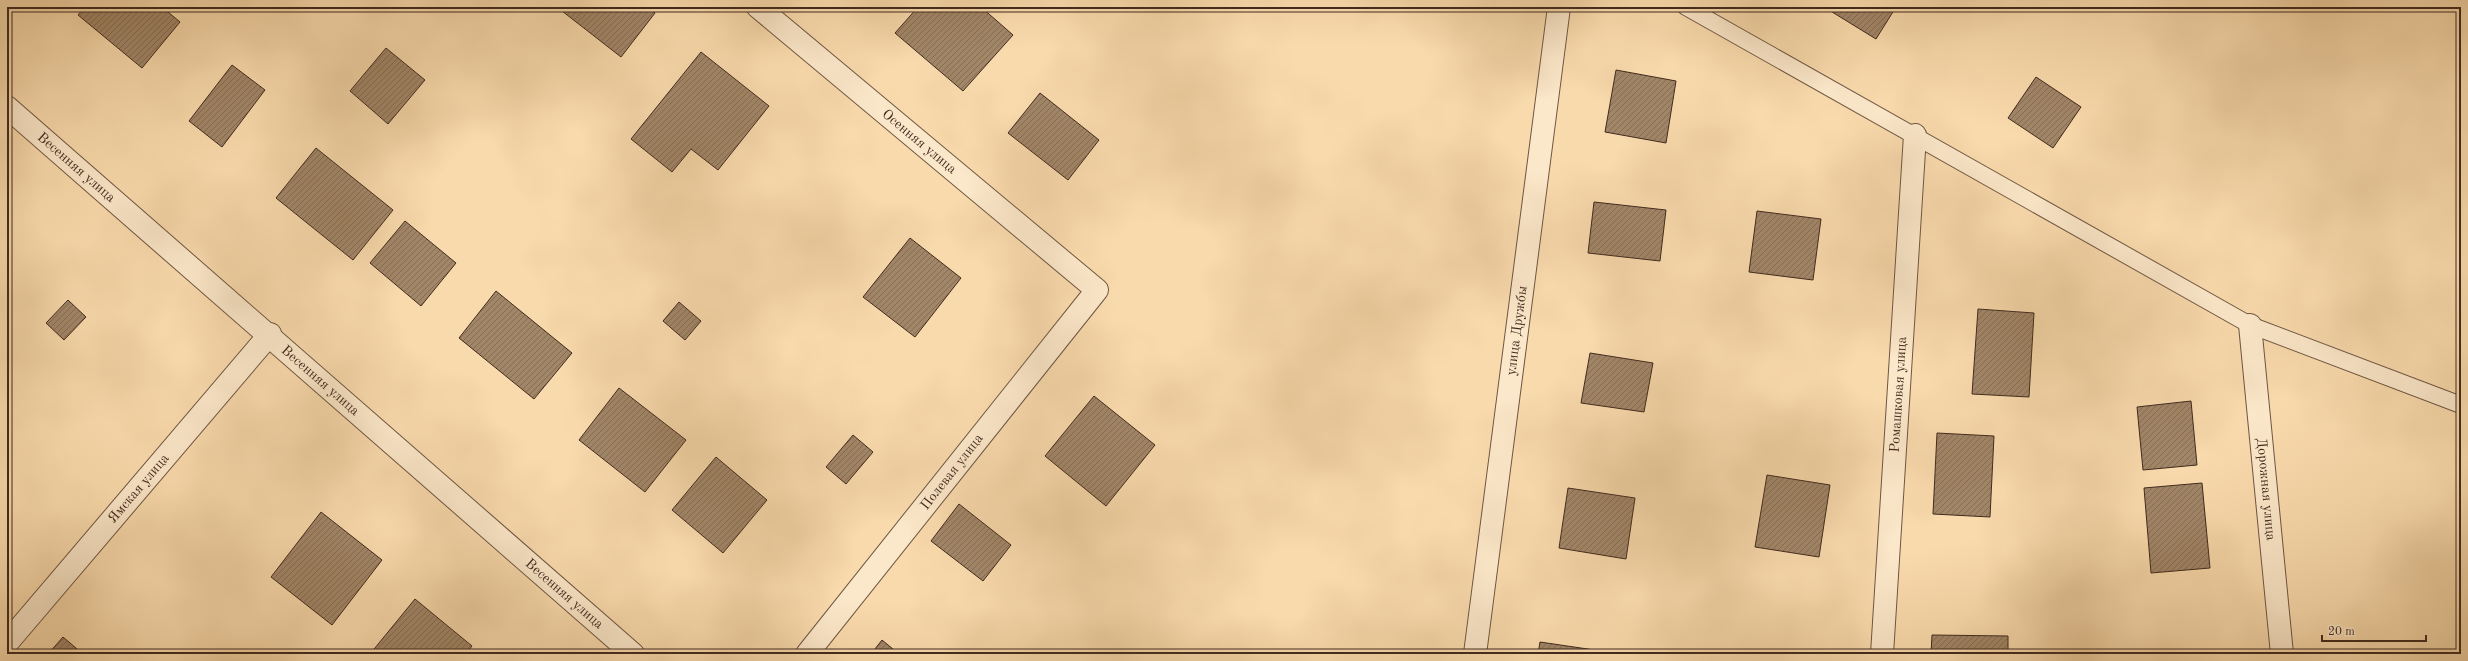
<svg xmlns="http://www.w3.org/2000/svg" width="2468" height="661" font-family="'Old Standard TT',serif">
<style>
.building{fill:url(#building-hatch);stroke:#412a1e}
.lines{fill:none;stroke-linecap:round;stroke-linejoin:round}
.lane-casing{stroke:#6f5642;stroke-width:18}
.street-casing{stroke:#6f5642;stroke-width:24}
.lane{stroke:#fbe7c9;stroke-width:16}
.street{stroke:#fbe7c9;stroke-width:22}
.labels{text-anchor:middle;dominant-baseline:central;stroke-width:3;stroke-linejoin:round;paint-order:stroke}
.street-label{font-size:14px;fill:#412a1e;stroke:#fbe7c9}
</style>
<defs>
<pattern id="building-hatch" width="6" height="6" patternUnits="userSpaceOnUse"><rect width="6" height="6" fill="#a18668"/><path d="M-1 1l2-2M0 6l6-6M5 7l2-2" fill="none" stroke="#856e55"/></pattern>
</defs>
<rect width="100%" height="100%" fill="#f9daac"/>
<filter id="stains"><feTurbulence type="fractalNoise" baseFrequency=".005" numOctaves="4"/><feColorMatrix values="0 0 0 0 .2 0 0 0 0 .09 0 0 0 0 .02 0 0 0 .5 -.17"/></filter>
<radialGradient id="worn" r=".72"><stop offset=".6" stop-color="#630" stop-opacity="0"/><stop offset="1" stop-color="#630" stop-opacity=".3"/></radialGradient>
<!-- building -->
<path class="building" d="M85,7H162L180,22L142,68L78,15Z
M565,7H647L655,13L621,57L562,11Z
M918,7H981L1013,35L963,91L895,33Z
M1824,7H1896L1876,39Z
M386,48L425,80L388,124L350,91Z
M701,52L769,106L718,170L691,149L672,172L631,139Z
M232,65L265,90L222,147L189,121Z
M1616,70L1676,81L1666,143L1605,132Z
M2036,77L2081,107L2053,148L2008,118Z
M1040,93L1099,140L1068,180L1008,133Z
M316,148L393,210L353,260L276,198Z
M1594,202L1666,210L1660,261L1588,253Z
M1757,211L1821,219L1813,280L1749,272Z
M405,221L456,263L421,306L370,263Z
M910,238L961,278L915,337L863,297Z
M496,291L572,353L534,399L459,338Z
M68,300L86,317L64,340L46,323Z
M679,302L701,321L685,340L663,321Z
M1978,309L2034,313L2029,397L1972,394Z
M1590,353L1653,363L1644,412L1581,403Z
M619,388L686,440L645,492L579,440Z
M1094,396L1155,445L1106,506L1045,456Z
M2191,401L2197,465L2143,470L2137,407Z
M1937,433L1994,436L1990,517L1933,514Z
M853,435L873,452L846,484L826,467Z
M716,457L767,500L723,553L672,510Z
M1767,475L1830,485L1819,557L1755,547Z
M2202,483L2210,568L2151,573L2144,488Z
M1568,488L1635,498L1626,559L1559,548Z
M959,504L1011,545L983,581L931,541Z
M321,512L382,560L332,625L271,577Z
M415,599L472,646L466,654H370Z
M1932,635L2008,636V654H1931Z
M63,637L83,654H48Z
M882,640L899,654H871Z
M1540,642L1608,652L1607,654H1538Z
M1756,650L1821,653V654H1756Z"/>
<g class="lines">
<defs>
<path id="lane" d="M1686,7L2250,325L2461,405"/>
<g id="street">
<path id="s1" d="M758,7L1097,290L807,654"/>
<path id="s2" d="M7,107L633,654"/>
<path id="s3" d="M2250,325L2282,654"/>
<path id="s4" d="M7,643L270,334"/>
<path id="s5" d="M1475,654L1559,7"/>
<path id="s6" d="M1882,654L1915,135"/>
</g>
</defs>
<!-- lane casing -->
<use href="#lane" class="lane-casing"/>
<!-- street casing -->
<use href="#street" class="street-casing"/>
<!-- lane -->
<use href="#lane" class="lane"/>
<!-- street -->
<use href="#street" class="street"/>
</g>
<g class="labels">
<!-- street labels -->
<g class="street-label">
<text stroke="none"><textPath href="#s1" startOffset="210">Осенняя улица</textPath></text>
<text stroke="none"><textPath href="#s2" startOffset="92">Весенняя улица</textPath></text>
<text stroke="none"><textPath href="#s5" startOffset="326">улица Дружбы</textPath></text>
<text stroke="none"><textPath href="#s2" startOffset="416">Весенняя улица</textPath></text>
<text stroke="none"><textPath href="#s6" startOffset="260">Ромашковая улица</textPath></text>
<text transform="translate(952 472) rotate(-52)">Полевая улица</text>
<text stroke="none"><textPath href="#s4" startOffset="203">Ямская улица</textPath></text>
<text stroke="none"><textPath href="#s3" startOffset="165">Дорожная улица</textPath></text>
<text stroke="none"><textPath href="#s2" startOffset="740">Весенняя улица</textPath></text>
</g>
</g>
<!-- margin -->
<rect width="2468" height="661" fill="none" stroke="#f9daac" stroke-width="24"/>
<rect x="8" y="8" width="2452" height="645" fill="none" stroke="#412a1e" stroke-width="2"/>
<rect x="12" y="12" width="2444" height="637" fill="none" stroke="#412a1e"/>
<!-- scale -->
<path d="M2322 635v6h104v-6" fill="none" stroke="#412a1e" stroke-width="2"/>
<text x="2328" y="635" font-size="12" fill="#412a1e" stroke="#fbe7c9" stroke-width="3" paint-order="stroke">20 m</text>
<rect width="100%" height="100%" filter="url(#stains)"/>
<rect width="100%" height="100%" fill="url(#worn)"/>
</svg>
